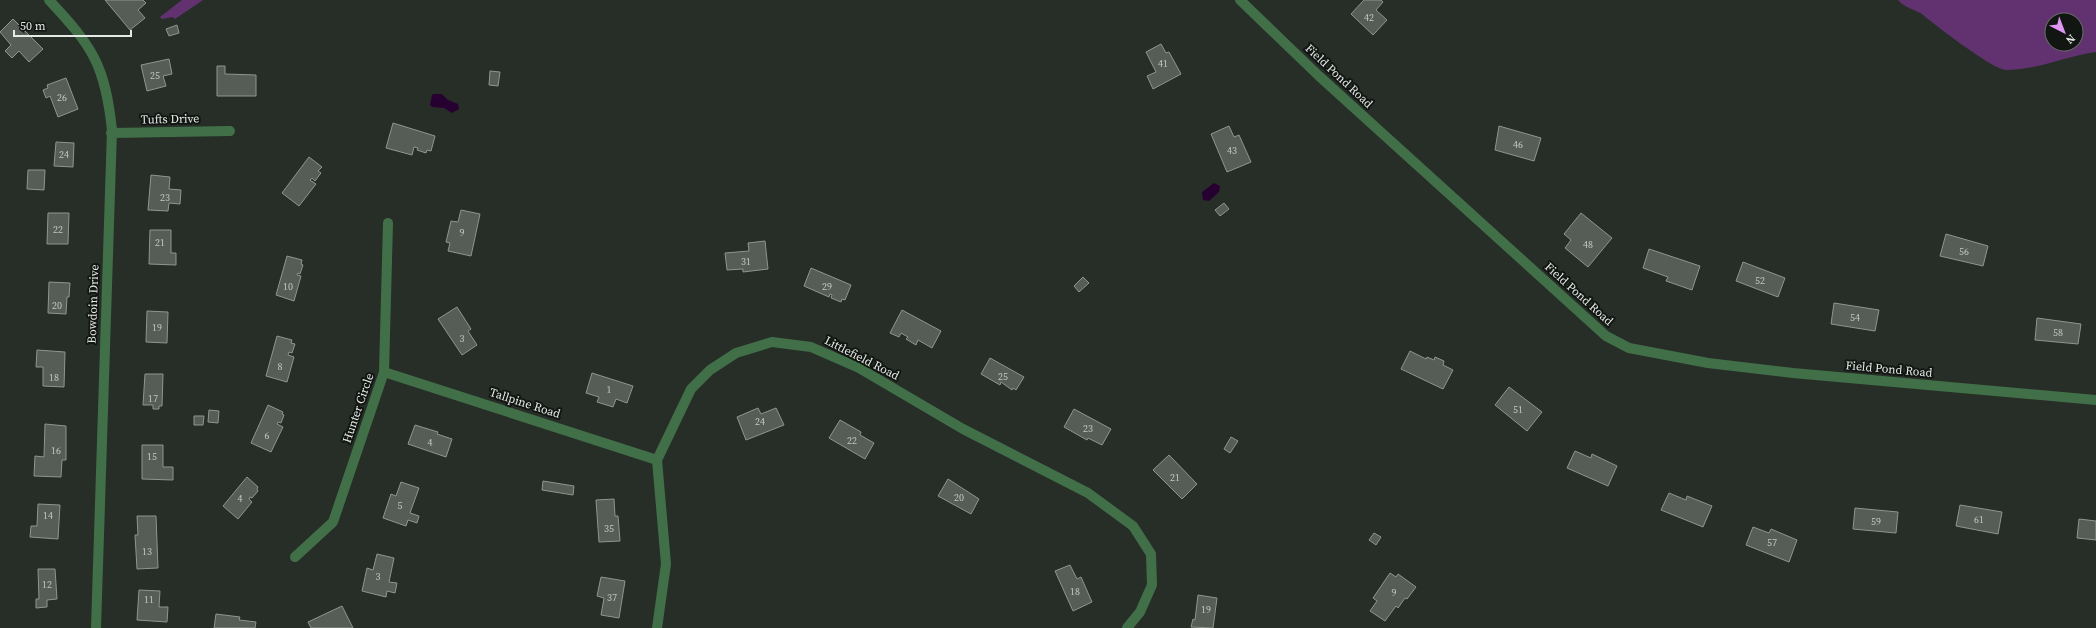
<svg xmlns="http://www.w3.org/2000/svg" width="2096" height="628" font-family="'Source Serif 4',serif">
<style>
.green{fill:#623270;fill-rule:evenodd}
.water{fill:#270032}
.building{fill:#555d56;stroke:#8e968e}
.lines{fill:none;stroke-linecap:round;stroke-linejoin:round}
.minor{stroke:#417048;stroke-width:10}
.labels{text-anchor:middle;dominant-baseline:central;stroke-width:4;stroke-linejoin:round;paint-order:stroke}
.number-label{font-size:10px;fill:#c2c7c2}
.street-label{font-size:12px;fill:#e6eae6;stroke:#121613}
</style>
<rect width="100%" height="100%" fill="#272e28"/>
<!-- green -->
<path class="green" d="M182,0H203L175,19L172,17L162,19L160,17Z
M1898,0H2096V52C2066,56 2037,70 2006,70C1992,69 1935,25 1922,14C1914,9 1905,8 1898,0ZM2052,20H2076V44H2052Z"/>
<!-- water -->
<path class="water" d="M434,94H442L448,100L458,104L459,109L452,113L444,108L432,107L430,105L432,95Z
M1214,183L1220,186L1219,192L1209,201L1203,200L1202,192Z"/>
<!-- building -->
<path class="building" d="M105,0H143L146,3L138,10L145,18L130,30Z
M1364,0H1381L1383,2L1376,10L1387,20L1373,35L1351,14Z
M13,19L43,49L29,62L19,51L12,58L5,51L11,45L0,32Z
M177,25L179,33L169,36L166,29Z
M1161,44L1166,53L1169,52L1181,74L1153,89L1147,76L1156,72L1146,52Z
M169,59L172,74L163,76L166,86L147,91L141,65Z
M217,66H225V74L256,75V96H217Z
M490,71L500,72L498,86L489,85Z
M66,78L78,109L58,117L50,96L46,98L43,90L48,88L47,85Z
M393,123L435,136L431,151L427,150L426,153L417,150L418,148L414,147L412,155L386,148Z
M1229,126L1234,137L1239,135L1251,162L1227,172L1211,134Z
M1499,126L1541,138L1534,161L1495,150Z
M56,142L74,143L73,167L54,166Z
M309,157L322,167L318,171L321,173L315,181L312,178L310,180L316,184L299,206L282,193Z
M28,170H45L44,190L27,189Z
M151,175L170,177L169,189L181,190L180,204L169,203L168,211L148,210Z
M1224,203L1229,209L1220,216L1215,210Z
M461,210L480,214L471,256L448,251L450,243L446,242L451,221L458,222Z
M48,213H69L68,244H47Z
M1581,213L1612,238L1588,267L1565,248L1571,240L1564,234Z
M150,230H171V253H176V265L149,264Z
M1946,234L1988,246L1983,266L1940,256Z
M765,241L768,269L743,272V269L727,270L725,253L749,251L748,243Z
M1649,249L1700,266L1692,290L1666,281L1668,277L1643,268Z
M287,256L302,260L301,264L303,265L300,274L298,273L297,275L301,276L294,301L276,295Z
M1743,262L1785,278L1778,297L1736,281Z
M811,268L851,285L845,300L842,299L841,302L831,298L832,295L830,294L829,297L804,286Z
M1083,277L1089,283L1079,292L1074,286Z
M49,282L70,283L69,297H67L66,314L48,313Z
M1834,303L1879,310L1875,331L1831,324Z
M457,307L471,329L468,331L477,345L462,355L438,319Z
M902,310L941,331L932,348L918,340L916,345L906,339L908,337L901,333L899,337L890,333Z
M147,311L168,312L167,343L146,342Z
M2037,318L2081,324L2078,344L2035,340Z
M277,336L292,340L291,343L295,344L292,353L289,352L288,355L294,357L287,382L266,376Z
M37,350L65,352L64,387L43,386V367H36Z
M1410,351L1426,359L1427,357L1434,360L1435,357L1444,361L1443,365L1453,370L1443,389L1401,369Z
M990,358L1024,377L1016,390L1013,388L1012,390L1001,382L1000,385L981,374Z
M592,373L633,386L627,403L616,399L613,407L597,402L599,397L586,393Z
M145,374H163L162,406H159V409H153V405H143Z
M1509,387L1542,412L1527,431L1495,405Z
M268,405L283,412L282,414L284,415L281,423L278,422L277,424L283,427L271,452L251,443Z
M758,408L761,414L776,408L784,425L746,440L737,417Z
M1074,409L1111,429L1102,445L1088,438L1087,440L1064,427Z
M209,410L219,411L218,423L208,422Z
M194,416H204L203,425H194Z
M840,420L861,432L860,435L874,443L865,459L829,438Z
M45,424L66,426V460H62L61,477L34,476L35,456L44,457Z
M415,425L438,432L437,434L452,439L446,457L408,444Z
M1231,437L1238,441L1230,453L1224,449Z
M142,445H163V467H173V480L142,479Z
M1575,451L1591,458L1592,454L1617,466L1608,486L1567,468Z
M1169,455L1197,484L1182,499L1153,470Z
M247,477L258,487L257,489L258,491L252,498L250,497L249,499L252,502L238,519L223,506Z
M948,479L979,499L971,514L938,496Z
M543,481L574,486L573,495L542,490Z
M401,482L419,488L410,513L419,516L417,523L408,520L406,526L383,518L391,494L396,496Z
M1669,493L1686,500L1687,496L1712,506L1703,527L1661,510Z
M614,499L615,516H618L620,541L599,542L596,500Z
M38,504L60,505L58,539L30,537L31,526H37Z
M1960,505L2002,512L1998,534L1956,526Z
M1855,508L1898,512L1896,533L1853,529Z
M137,516H156L158,568L137,569L135,535H138Z
M2079,519L2096,521V540L2077,538Z
M1753,527L1769,533L1771,529L1797,540L1789,562L1746,545Z
M1374,533L1381,537L1376,545L1369,540Z
M377,554L394,558L389,582L397,583L395,593L387,591L386,597L362,591L367,568L373,570Z
M1070,565L1077,579L1081,577L1092,602L1073,611L1055,571Z
M38,569H55L57,599L47,600V607L36,608V599H39Z
M1390,573L1396,577L1398,574L1416,587L1407,599L1405,598L1398,608L1396,606L1385,621L1370,611L1377,601L1373,598Z
M601,577L625,581L619,618L601,615L604,598L597,596Z
M139,590L160,591L159,607H168L167,622L137,620Z
M1198,595L1217,598L1213,628L1191,627L1193,619L1195,620Z
M342,606L353,628H311L308,622Z
M216,614L240,617L239,620L256,622L255,628H214Z"/>
<g class="lines">
<!-- minor -->
<path class="minor" d="M49,0C93,47 105,65 112,130L96,628
M1240,0L1319,76L1606,336L1629,348L1708,363L1793,373L2096,400
M111,133L230,131
M384,372L657,460
M295,557L333,522L384,372L388,223
M657,628L666,564L657,460L691,389L710,370L736,353L772,342L811,347L859,368L963,429L1088,493L1133,526L1151,554L1152,585L1140,612L1127,628"/>
</g>
<g class="labels">
<!-- number labels -->
<g class="number-label">
<text x="1369" y="17">42</text>
<text x="1163" y="63">41</text>
<text x="155" y="75">25</text>
<text x="62" y="97">26</text>
<text x="1518" y="144">46</text>
<text x="1232" y="150">43</text>
<text x="64" y="154">24</text>
<text x="165" y="197">23</text>
<text x="58" y="229">22</text>
<text x="462" y="232">9</text>
<text x="160" y="242">21</text>
<text x="1588" y="244">48</text>
<text x="1964" y="251">56</text>
<text x="746" y="261">31</text>
<text x="1760" y="280">52</text>
<text x="288" y="286">10</text>
<text x="827" y="286">29</text>
<text x="57" y="305">20</text>
<text x="1855" y="317">54</text>
<text x="157" y="327">19</text>
<text x="2058" y="332">58</text>
<text x="462" y="338">3</text>
<text x="280" y="366">8</text>
<text x="1003" y="376">25</text>
<text x="54" y="377">18</text>
<text x="609" y="389">1</text>
<text x="153" y="398">17</text>
<text x="1518" y="409">51</text>
<text x="760" y="421">24</text>
<text x="1088" y="428">23</text>
<text x="267" y="435">6</text>
<text x="852" y="440">22</text>
<text x="430" y="442">4</text>
<text x="56" y="450">16</text>
<text x="152" y="456">15</text>
<text x="1175" y="477">21</text>
<text x="959" y="497">20</text>
<text x="240" y="498">4</text>
<text x="400" y="505">5</text>
<text x="48" y="515">14</text>
<text x="1979" y="519">61</text>
<text x="1876" y="521">59</text>
<text x="609" y="528">35</text>
<text x="1772" y="542">57</text>
<text x="147" y="551">13</text>
<text x="378" y="576">3</text>
<text x="47" y="584">12</text>
<text x="1075" y="591">18</text>
<text x="1394" y="592">9</text>
<text x="612" y="597">37</text>
<text x="149" y="599">11</text>
<text x="1206" y="609">19</text>
</g>
<!-- street labels -->
<g class="street-label">
<text transform="translate(1339 76) rotate(43)">Field Pond Road</text>
<text transform="translate(170 119) rotate(-1)">Tufts Drive</text>
<text transform="translate(1579 294) rotate(42)">Field Pond Road</text>
<text transform="translate(93 304) rotate(-88)">Bowdoin Drive</text>
<text transform="translate(862 358) rotate(27)">Littlefield Road</text>
<text transform="translate(1889 369) rotate(5)">Field Pond Road</text>
<text transform="translate(525 403) rotate(18)">Tallpine Road</text>
<text transform="translate(358 408) rotate(-71)">Hunter Circle</text>
</g>
</g>
<!-- north arrow -->
<g transform="translate(2064 32) rotate(138)"><circle r="19" fill="#121613" stroke="#676b67"/>
<path d="M0-3L7 15L0 10L-7 15Z" fill="#de98f3"/>
<text y="-6" font-size="11" font-weight="bold" text-anchor="middle" fill="#e6eae6">N</text>
</g>
<!-- scale -->
<path d="M14 30v6h117v-6" fill="none" stroke="#e6eae6" stroke-width="2"/>
<text x="20" y="30" font-size="12" fill="#e6eae6" stroke="#121613" stroke-width="3" paint-order="stroke">50 m</text>
</svg>
